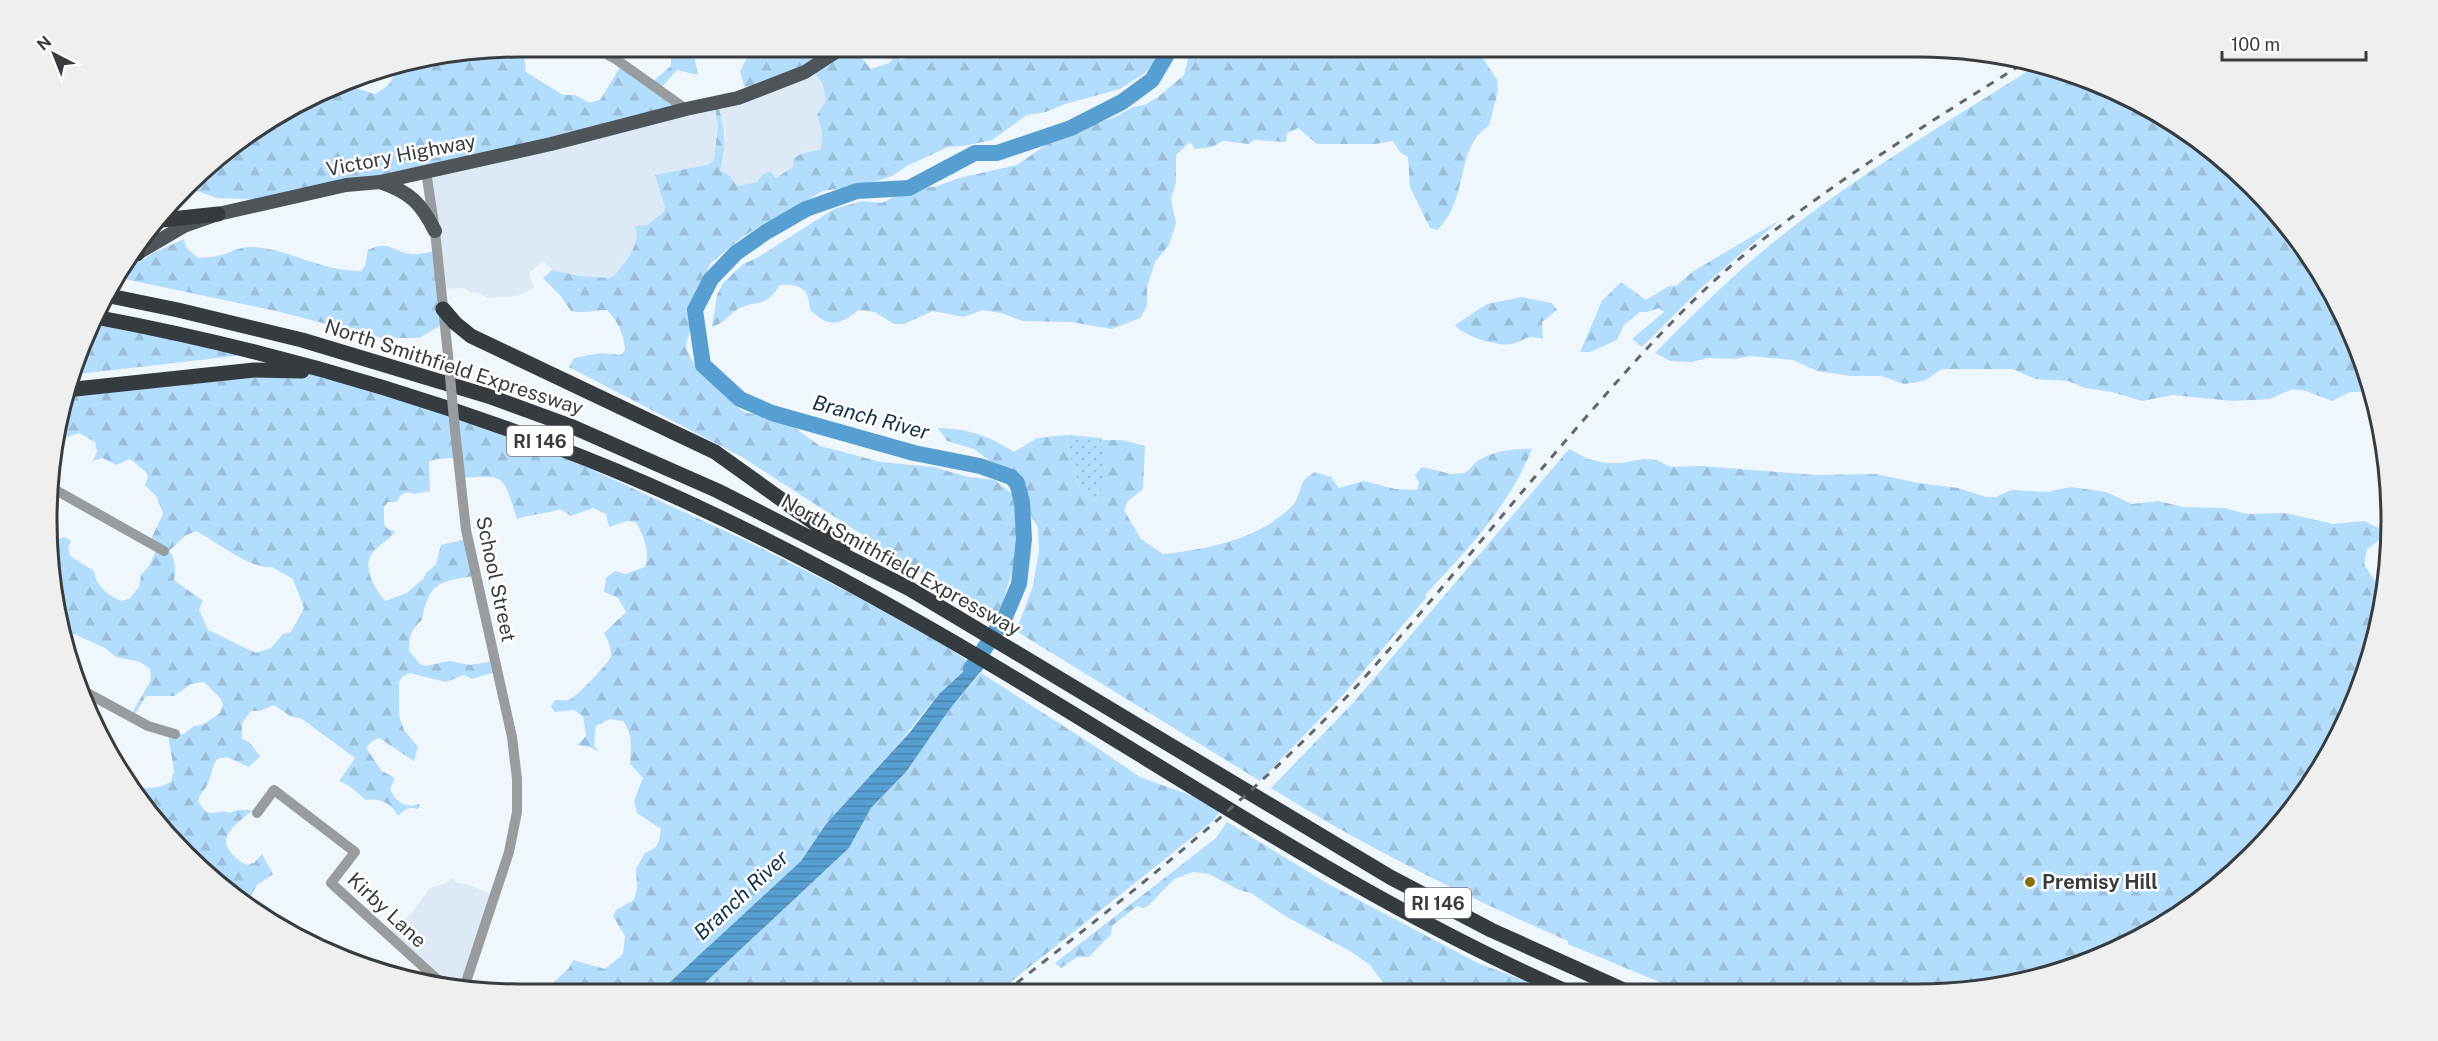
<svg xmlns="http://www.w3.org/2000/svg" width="2438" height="1041" font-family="'Public Sans',sans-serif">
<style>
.built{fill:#ddeaf5}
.grass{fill:url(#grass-dots)}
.forest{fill:url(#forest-firs);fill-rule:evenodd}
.water{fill:url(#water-rules)}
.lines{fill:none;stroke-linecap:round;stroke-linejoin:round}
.river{stroke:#579fd1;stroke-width:16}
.minor{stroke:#999c9e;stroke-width:10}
.major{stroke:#4e5458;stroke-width:14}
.highway{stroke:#353b3f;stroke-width:15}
.rail{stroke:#63676a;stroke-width:3;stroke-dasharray:8 8;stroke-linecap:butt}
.minor-bridge{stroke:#999c9e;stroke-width:10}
.poi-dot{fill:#896e0f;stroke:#fff;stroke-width:2}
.labels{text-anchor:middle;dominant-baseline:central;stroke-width:5;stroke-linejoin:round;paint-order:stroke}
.shield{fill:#fff;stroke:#747678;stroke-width:1.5}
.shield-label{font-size:18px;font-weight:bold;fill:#393c3e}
.street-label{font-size:20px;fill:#393c3e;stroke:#fff}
.poi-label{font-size:20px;font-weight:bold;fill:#393c3e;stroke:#fff;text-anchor:start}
.water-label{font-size:21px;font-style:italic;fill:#113146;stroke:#fff}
.rim{fill:none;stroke:#393c3e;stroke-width:3}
</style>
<defs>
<pattern id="grass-dots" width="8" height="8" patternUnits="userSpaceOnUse" patternTransform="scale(1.5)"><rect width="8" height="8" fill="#b3ddfd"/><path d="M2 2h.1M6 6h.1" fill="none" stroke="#9bbfda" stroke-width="1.8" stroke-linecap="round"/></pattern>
<pattern id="forest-firs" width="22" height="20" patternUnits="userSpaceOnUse" patternTransform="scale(1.5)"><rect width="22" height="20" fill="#b3ddfd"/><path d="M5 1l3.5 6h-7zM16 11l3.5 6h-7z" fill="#9bbfda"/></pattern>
<pattern id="water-rules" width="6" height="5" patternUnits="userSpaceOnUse" patternTransform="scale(1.5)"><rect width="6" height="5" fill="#579fd1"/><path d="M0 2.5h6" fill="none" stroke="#4983ab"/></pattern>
</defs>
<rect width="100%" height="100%" fill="#eff6fc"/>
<!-- built -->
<path class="built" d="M814,71L823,85L826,101L817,115L822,132L821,149L811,150L797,156L794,158L793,167L781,177L762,175L757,182L737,186L730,176L720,170L725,155V129L719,108Z
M715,108L718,126L714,161L707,165L665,207L664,212L638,232L634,249L614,276L610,278L580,276L552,270L543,261L529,273L534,288L517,296L488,298L475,292L471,293L464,288L443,289L428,170Z
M452,878L457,883L467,884L493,895L463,985L440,981L387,932L411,914L430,888L444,884Z"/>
<!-- grass -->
<path class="grass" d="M1066,435L1102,438C1099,453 1107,454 1107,466C1107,478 1098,492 1094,503L1077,485C1077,467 1066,453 1066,435Z"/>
<!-- forest -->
<path class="forest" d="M520,47H530L524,57L526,72L563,95H575L590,103L600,100L622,64L653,81L671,66V58L659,47H695L693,51L698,75L677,70L660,89L682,107L282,200L217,198L188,188L208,164L284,110L348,81L355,88L375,94C385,89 397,80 394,67L463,56H479L483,53Z
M743,47H853L871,69L889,63L896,56L900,60L905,59L919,47H1167L1145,73L1120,89L1065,104L1046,112L1027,115L992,140L964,146L948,147L907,166L892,176L868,184L823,191L794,208L768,221L741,238L710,264L703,280L686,345C688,366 725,394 740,409L746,413L764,415L788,423L820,446L881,462L933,467L969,477L995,480L1018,499L1020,509L1017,555L1002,605L993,619L742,457L569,367L574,358L601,353L621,355L625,350C624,335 618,321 607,310C594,310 584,314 571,311L560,295L543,278L552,270L580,276L609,278L614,276C625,261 642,245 635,226L647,225L664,212L665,207L655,175L707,165L714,161L718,126L715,108H719C725,130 727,148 720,170L730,176L737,186L757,182L762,175L770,171L776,178L793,167L794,158C803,152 811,151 821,149L822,132L817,115L826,101L823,85L814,71L747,96L740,71L747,58Z
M1191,47H1476L1497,80L1498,91L1489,126C1462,140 1465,181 1453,206C1450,215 1443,223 1438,230L1430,228L1410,187L1408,157L1400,152L1393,141L1376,144H1317L1298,128L1287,133L1286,142L1254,140L1249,144L1223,141L1212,147L1195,149L1190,142L1176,155V182L1171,199L1176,223L1169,245L1155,262L1147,287V306L1140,318L1112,329L1071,322L1023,321L1001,313L983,310L964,317L933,311L904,324H894L875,312L859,310C838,326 830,328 810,310C810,290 799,282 780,285C764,309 760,299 740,308C729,313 727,322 712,327L717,295L723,283L743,264L757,258L834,209L862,201L882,203L911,188L935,187L959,178L1017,165L1050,142L1080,133L1096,123L1113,118L1133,107L1147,104L1158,97L1184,75Z
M2036,66L2070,72L2154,110L2230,164L2293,232L2342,311L2373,392H2350L2332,401L2306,391L2292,389L2270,399L2233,401L2172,395L2142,401L2112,392L2085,388L2068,381L2035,379L2013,369H1942L1924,381L1904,384L1881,376H1851L1817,371L1793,360L1750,356L1736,359L1709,358L1691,362L1670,361L1655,353C1697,310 1741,267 1789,230C1867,169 1953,119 2036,66Z
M1780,220L1700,289L1642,347L1632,339L1664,312L1659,308L1647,312H1640L1624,325L1617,340L1590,352H1580L1602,301L1621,282L1646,300L1669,286H1676L1692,272Z
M184,239L186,247L198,258C206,257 214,257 221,255C231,252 242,246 252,247C290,249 323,272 361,271L365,266L368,250C389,239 393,252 411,254C419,255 429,252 436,251L443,324L419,338H381L276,311L115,277L153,253Z
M1522,297L1552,303L1557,310L1542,322L1543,339C1524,334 1527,340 1512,344C1498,347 1463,336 1455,325L1487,304Z
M94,319L243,355L70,375Z
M230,374H307L345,377L547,449L749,542L925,631L969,662L964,671L939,694L894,749L826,824L801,861L657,994H545V991L569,968L573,960L605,969L623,954L625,936L613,916L616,910L634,900L637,888L636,869L645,853C659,848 659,842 661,829L637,813L634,801L643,778L630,764C631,748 633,734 623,721L610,719L596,726L594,745L599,752L590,747L577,745L586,736L583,716L574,710L555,712L551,706L555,700C559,700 565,701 569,700C575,698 611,661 611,656C612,648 607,639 604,633L626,612L618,598L604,592L606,578L615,571L625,574L645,567C650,554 644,533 635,522L627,521L609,527L606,514L593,508L571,516L560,509C546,514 532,514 517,519C502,473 507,475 459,478L454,458L436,459L429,462L430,491L415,494L407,492L400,496L397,502H388L384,507V524L388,529L395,531C391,539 384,541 378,547C359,562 372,585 385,601L407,593L423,579L426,573L436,564L441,545L466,539L474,576C440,581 428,583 422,620C411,630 409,636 409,651L420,664L425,666L449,661L470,665L493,661L495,672L472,679L464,675L446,682L410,673L403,676L399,682V716L404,730L418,747L414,761L379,738L372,741L366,748L382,771L395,778L390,789C396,802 405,809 419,804L420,807L417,809C409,806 404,810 398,816C391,803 380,798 366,800L348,785L339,781L355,758L302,719L290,716L274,705L260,711H251L242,723V738L250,743L260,756L249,767L227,757L217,759C211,768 212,775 208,783C205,790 200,793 198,801C211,822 213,808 230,813L237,810H253C228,830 211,843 246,865L254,863L262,854L273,874L257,885L250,897L243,902L232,896L125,782L134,789L159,787L171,782L174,771L168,734H184L194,726L203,725L220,713L223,705L221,699L204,682L191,684L174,696H146L134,716L131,715L151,680L150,669L140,662L116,657L105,648L72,633L62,635L56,613L53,541L65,537L71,541L68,547L70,556L94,571C96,586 108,595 121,601L129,599L139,587L141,575L149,566L157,548L150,541L163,514L157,497L145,485L148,477L145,471L130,459L116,465L103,458L93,461L97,451L95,442L79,433L64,438L58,428L65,396ZM196,531C216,541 251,570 272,567L293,579L304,608L291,632L283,634L271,648L256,653L208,630L199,610L203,601L174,580C176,572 176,558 169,551L185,536Z
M938,428C968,429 988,435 1014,452L1037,438L1066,435C1066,453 1077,467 1077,485L1094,503C1103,483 1112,468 1100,448L1102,440H1122L1145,446L1143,489L1128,501L1124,510L1141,539L1163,554C1209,549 1260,539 1293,505C1299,498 1300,486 1304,480C1307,477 1312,474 1315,472L1331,477L1339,488L1364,481L1395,489L1417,490L1419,482L1415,475L1422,467L1451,474L1464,473C1471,470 1473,463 1479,460C1493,451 1516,448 1532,449C1508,508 1467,550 1426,594V598L1344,694L1260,781L1016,631L1033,586L1039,550L1038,528L1024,502L1020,477L1015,472L990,461L974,449L947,441Z
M1569,449L1588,459L1606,463H1622L1643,459L1656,460L1671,467L1701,466L1815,475L1877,474L1918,483L1958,488L1986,497H1996L2011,490L2048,492L2070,487L2106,492L2132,504L2158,501L2183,507L2224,508L2247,514L2285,513L2333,524L2364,521L2389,533L2367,549L2364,564L2384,595L2374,640L2371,641C2368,652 2369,662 2366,673L2312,784L2230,877L2127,946L1980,990L1681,991L1568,944V941C1466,897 1365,847 1271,788L1353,703Z
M981,673L1093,745L1140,777L1198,798L1219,812L1214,820L997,993L693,994L849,848L871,808L906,772L949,710Z
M1227,822L1330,885L1480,964L1555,992H1390L1370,965L1350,951L1285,916L1251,893L1239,890L1209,874L1193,872L1174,879L1149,905L1144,908L1137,906L1112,926L1111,934L1089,957H1077L1061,968L1055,963L1216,838Z"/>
<!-- water -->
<path class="water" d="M973,655L987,664L949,710L906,772L871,808L849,848L693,994H657L801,861L826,824L910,732L939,694L964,671Z"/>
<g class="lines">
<!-- river -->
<path class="river" d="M971,669L1005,617L1019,584L1024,539L1022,502L1017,483L1011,477L980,466L914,453L772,413L740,399L703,365L695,310L711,279L736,253L766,232L806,209L857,191L909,188L975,153H997L1071,128L1122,102L1152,80L1172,46"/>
<!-- minor -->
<path class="minor" d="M592,46L617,60L686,109
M426,171L435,231L448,355
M455,430L466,530L512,737L517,779V812L509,852L465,985
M52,488L164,551
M78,688L148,726L175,734
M257,813L274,790L355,852L331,883L439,981"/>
<!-- major -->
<path class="major" d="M380,182C410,192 421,203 435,231
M131,257L184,226L218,214L346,185L380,182L551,144L686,109L738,98L805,72L845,46"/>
<!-- highway -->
<path class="highway" d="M162,220L218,214
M137,251V254
M105,295L178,310L302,340L488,396L573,427L718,491L910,589L1390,877L1491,930L1626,991
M443,309L455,323L471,336L715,452L824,530L843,547
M95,317C261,348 425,395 582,457C696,502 806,558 913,619C1132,742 1337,891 1568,992
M66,390L254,370L302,371"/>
<!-- rail -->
<path class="rail" d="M1004,993C1131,893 1256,797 1365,677C1434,599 1500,517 1568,438C1618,380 1668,322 1725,271C1816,192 1921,128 2022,64"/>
<!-- minor-bridge -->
<path class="minor-bridge" d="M448,355L455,430"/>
</g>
<!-- markers -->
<circle class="poi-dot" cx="2030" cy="882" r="6"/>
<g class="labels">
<!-- shield labels -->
<g class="shield">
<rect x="507" y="426" width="66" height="30" rx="4.5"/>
<rect x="1405" y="888" width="66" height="30" rx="4.5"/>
</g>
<g class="shield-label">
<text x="540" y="441">RI 146</text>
<text x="1438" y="903">RI 146</text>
</g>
<!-- street labels -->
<g class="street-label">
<text transform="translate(401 155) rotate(-11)">Victory Highway</text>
<text transform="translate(454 367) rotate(18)">North Smithfield Expressway</text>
<text transform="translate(901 565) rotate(29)">North Smithfield Expressway</text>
<text transform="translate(496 579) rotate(78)">School Street</text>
<text transform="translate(387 910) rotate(43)">Kirby Lane</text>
</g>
<!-- poi labels -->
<g class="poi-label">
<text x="2042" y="882">Premisy Hill</text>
</g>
<!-- water labels -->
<g class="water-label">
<text transform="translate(871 417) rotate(15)">Branch River</text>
<text transform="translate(741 895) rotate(-43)">Branch River</text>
</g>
</g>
<!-- crop -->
<path d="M0 0H2438V1041H0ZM520 57H1918A463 463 0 0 1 2381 520V521A463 463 0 0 1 1918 984H520A463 463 0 0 1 57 521V520A463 463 0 0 1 520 57Z" fill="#efeff0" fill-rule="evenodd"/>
<path class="rim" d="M520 57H1918A463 463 0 0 1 2381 520V521A463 463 0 0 1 1918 984H520A463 463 0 0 1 57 521V520A463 463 0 0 1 520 57Z"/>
<!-- north arrow -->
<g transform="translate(54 54) rotate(318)" stroke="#ffffff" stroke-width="4.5" paint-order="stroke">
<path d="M0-4.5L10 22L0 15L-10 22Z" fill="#393c3e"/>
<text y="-9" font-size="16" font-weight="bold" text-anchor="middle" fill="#393c3e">N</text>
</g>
<!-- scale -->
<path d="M2222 51v9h144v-9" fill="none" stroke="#393c3e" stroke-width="3"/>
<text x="2231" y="51" font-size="18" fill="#393c3e" stroke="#ffffff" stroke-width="4.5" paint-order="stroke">100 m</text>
</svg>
